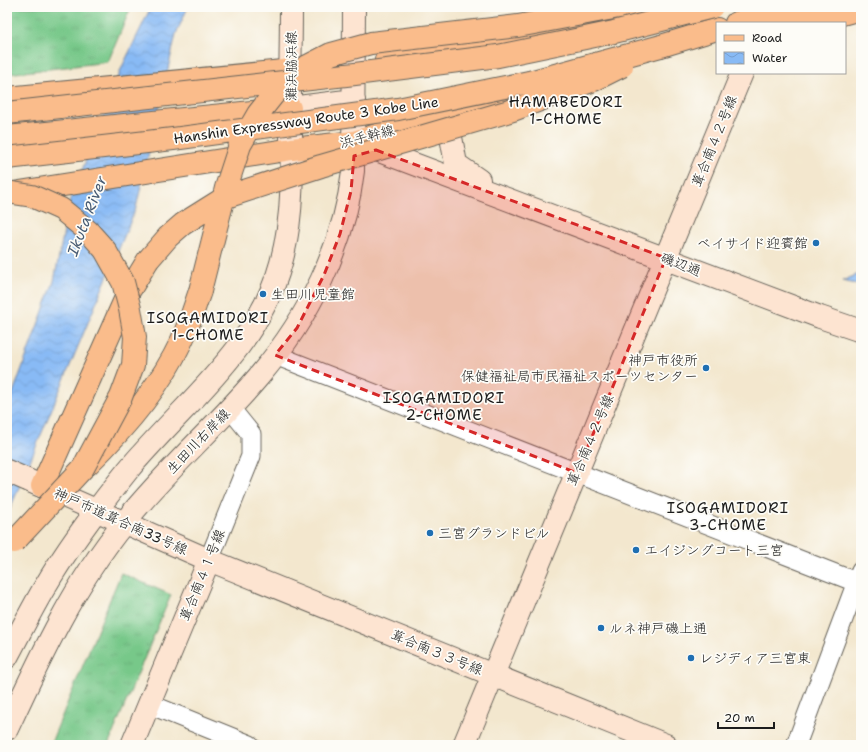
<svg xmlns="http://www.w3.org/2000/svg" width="868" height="752" font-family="'Shantell Sans','Klee One',sans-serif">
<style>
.grass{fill:url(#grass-tufts);stroke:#4a7252}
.water{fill:url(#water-waves);stroke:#526b88}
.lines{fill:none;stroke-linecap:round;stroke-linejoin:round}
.street-casing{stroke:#67635a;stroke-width:21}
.secondary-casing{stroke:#67635a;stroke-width:24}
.primary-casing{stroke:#67635a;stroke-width:24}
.highway-casing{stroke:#67635a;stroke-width:24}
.street{stroke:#fff;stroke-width:19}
.secondary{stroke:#fde4d1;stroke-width:22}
.primary{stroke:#fabc8b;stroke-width:22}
.highway{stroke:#fabc8b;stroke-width:22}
.highway-bridge-casing{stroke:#67635a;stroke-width:24;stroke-linecap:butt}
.highway-bridge{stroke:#fabc8b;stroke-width:22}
.marked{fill:#d62828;fill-opacity:0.2;stroke:#d62828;stroke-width:3;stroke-dasharray:8 5;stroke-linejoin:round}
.poi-dot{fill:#1f6fb2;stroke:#fdfcf7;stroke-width:1.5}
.labels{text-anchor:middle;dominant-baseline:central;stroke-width:3.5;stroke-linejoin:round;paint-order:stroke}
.street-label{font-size:14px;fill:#1c1c1c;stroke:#fdfcf7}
.poi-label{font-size:14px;fill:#1c1c1c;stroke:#fdfcf7;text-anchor:start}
.neighbourhood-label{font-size:15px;letter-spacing:1px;fill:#1c1c1c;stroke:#fdfcf7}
.water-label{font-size:15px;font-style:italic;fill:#475b73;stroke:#fdfcf7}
</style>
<defs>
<pattern id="grass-tufts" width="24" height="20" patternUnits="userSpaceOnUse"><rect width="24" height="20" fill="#77c889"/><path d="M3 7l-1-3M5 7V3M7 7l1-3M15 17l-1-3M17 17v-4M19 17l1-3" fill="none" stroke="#66ab76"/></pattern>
<pattern id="water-waves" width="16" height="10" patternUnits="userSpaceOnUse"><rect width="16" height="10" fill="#88baf5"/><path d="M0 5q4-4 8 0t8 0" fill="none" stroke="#759fd1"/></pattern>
</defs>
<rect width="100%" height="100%" fill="#fdfcf7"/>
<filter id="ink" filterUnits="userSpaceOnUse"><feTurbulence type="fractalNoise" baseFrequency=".025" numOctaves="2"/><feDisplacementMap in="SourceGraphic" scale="8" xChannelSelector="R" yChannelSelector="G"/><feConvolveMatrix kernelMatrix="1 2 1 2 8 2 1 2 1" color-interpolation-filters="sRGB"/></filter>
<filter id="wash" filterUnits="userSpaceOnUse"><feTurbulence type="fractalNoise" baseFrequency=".012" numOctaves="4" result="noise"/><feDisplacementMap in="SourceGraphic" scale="16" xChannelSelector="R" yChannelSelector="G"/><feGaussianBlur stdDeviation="0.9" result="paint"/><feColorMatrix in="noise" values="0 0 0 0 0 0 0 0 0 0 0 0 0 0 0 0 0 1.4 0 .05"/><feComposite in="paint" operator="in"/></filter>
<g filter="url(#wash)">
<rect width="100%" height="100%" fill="#f3e7ce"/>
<!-- grass -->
<path class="grass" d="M7,7H131L108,62L7,74Z
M121,573L171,595L108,745H50Z"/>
<!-- water -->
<path class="water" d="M151,7H188L176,34L136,208L7,516V409L54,281L70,201L122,67Z
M861,273V285L842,281Z"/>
</g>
<g filter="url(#ink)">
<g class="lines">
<defs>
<path id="street" d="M275,355L861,584
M209,560L251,456V434L230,408
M149,704L250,745
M796,745L861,571"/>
<path id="secondary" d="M290,108L354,100
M457,114L448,121L456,164L479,180
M366,146L820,317L861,331
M7,471L209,560L666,745
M7,657C20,633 32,608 46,585C70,544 99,506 128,470C183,404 258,349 281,263C295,211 292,160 290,107C290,74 291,40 291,7
M7,729C40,658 74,584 124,523C166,470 217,426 260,375C309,317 344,247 353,171L354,7
M132,745L209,560
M464,745L742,73"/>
<path id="primary" d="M770,21L821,7
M386,60L650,14
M7,98L314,68
M13,193L292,149L354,142L502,96"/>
<path id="highway" d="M736,23L791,7
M809,23L861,9
M661,46L717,29
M7,137L290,108
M87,465C124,429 159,389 181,342C189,326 194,308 200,291
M42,486L128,293L148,260"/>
</defs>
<!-- street casing -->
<use href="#street" class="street-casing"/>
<!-- secondary casing -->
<use href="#secondary" class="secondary-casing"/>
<!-- primary casing -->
<use href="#primary" class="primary-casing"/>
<!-- highway casing -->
<use href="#highway" class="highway-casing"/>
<!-- street -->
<use href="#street" class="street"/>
<!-- secondary -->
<use href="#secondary" class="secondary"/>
<!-- primary -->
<use href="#primary" class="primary"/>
<!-- highway -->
<use href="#highway" class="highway"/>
<defs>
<path id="highway-bridge" d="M7,113L355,74L498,56L614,32L712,7
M7,158L173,139L398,109L529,82L661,46
M7,192L32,196L61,209L88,231L105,250L123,282L130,309L135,337L133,365L121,397L83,468L14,542
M148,260L168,237L183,224L226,197L321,166L513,110L594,80L622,66
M200,291L226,188L240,145L258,114L273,95L300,70L331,54L371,43L518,26L619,7"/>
</defs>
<!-- highway-bridge casing -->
<use href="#highway-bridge" class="highway-bridge-casing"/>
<!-- highway-bridge -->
<use href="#highway-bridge" class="highway-bridge"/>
</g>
</g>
<!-- marked area -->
<path class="marked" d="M376,150L666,258L577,473L275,355L297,328L324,275L340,234L351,191L354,156Z"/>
<!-- markers -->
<g class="poi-dot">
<circle cx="816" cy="243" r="4"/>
<circle cx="263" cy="294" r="4"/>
<circle cx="706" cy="368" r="4"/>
<circle cx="430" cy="533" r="4"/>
<circle cx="636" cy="550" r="4"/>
<circle cx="601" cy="628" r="4"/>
<circle cx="691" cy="658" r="4"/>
</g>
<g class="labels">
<!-- street labels -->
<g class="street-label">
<text transform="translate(291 66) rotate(-90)">灘浜脇浜線</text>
<text transform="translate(306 120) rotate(-8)">Hanshin Expressway Route 3 Kobe Line</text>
<text transform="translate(367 136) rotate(-14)">浜手幹線</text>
<text transform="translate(714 141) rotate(-68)">葺合南４２号線</text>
<text transform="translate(681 264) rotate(21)">磯辺通</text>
<text transform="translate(590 440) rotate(-67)">葺合南４２号線</text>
<text transform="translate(198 441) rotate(-46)">生田川右岸線</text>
<text transform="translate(121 521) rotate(24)">神戸市道葺合南33号線</text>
<text transform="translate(202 575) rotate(-68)">葺合南４１号線</text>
<text transform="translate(437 652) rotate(22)">葺合南３３号線</text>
</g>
<!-- poi labels -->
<g class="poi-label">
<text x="808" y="243" text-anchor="end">ベイサイド迎賓館</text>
<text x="271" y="294">生田川児童館</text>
<text x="698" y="360" text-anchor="end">神戸市役所<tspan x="698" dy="16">保健福祉局市民福祉スポーツセンター</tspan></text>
<text x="438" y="533">三宮グランドビル</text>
<text x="644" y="550">エイジングコート三宮</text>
<text x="609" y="628">ルネ神戸磯上通</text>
<text x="699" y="658">レジディア三宮東</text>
</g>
<!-- neighbourhood labels -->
<g class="neighbourhood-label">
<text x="566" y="102">HAMABEDORI<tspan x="566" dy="17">1-CHOME</tspan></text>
<text x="208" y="318">ISOGAMIDORI<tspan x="208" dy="17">1-CHOME</tspan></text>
<text x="444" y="398">ISOGAMIDORI<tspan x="444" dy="17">2-CHOME</tspan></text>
<text x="728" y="508">ISOGAMIDORI<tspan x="728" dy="17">3-CHOME</tspan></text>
</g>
<!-- water labels -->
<g class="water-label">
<text transform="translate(87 216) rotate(-69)">Ikuta River</text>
</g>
</g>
<!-- margin -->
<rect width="868" height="752" fill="none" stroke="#fdfcf7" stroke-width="24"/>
<!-- legend -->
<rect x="716" y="22" width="130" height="52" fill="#fdfcf7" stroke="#a3a29f"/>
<rect x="724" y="35" width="20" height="6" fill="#fabc8b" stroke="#a3a29f"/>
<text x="752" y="42" font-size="12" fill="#1c1c1c">Road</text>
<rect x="724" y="52" width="20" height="12" fill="url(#water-waves)" stroke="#a3a29f"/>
<text x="752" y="62" font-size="12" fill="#1c1c1c">Water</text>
<!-- scale -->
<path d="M718 722v6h56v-6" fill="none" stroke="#1c1c1c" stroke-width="2"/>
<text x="724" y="722" font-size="12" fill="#1c1c1c" stroke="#fdfcf7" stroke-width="3" paint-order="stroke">20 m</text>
</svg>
